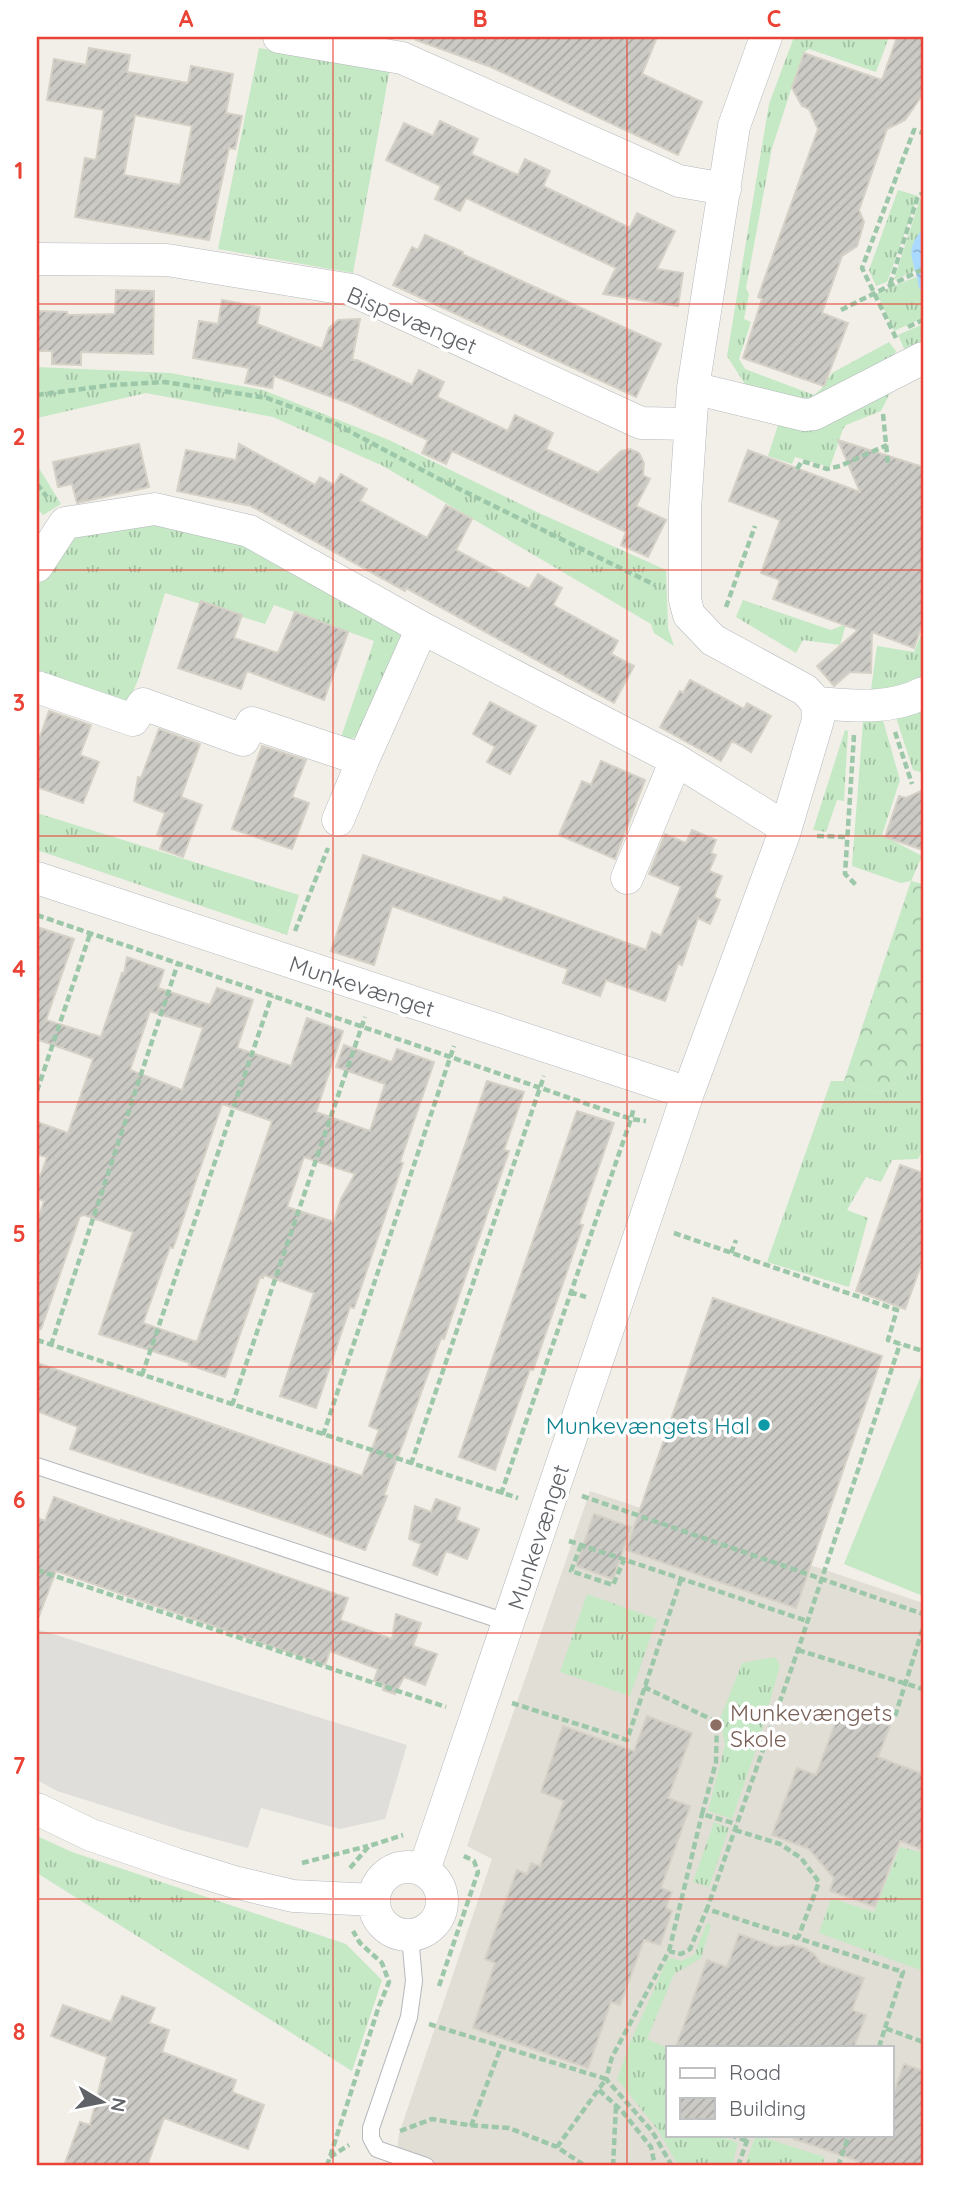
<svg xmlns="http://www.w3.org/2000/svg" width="960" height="2203" font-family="Quicksand,sans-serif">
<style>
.industrial{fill:#e0deda}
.education{fill:#e1ded6;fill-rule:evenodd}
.grass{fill:url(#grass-tufts)}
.forest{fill:url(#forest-crowns)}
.pitch{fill:#c5e8c5}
.water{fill:url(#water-ripples)}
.building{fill:url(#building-hatch);stroke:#d6d1c6;stroke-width:2;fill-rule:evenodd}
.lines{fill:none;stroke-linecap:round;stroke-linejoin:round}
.service-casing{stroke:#b5b8bc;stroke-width:18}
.minor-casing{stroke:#b5b8bc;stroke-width:33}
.path{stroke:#9cc7a9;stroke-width:4.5;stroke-dasharray:7 3.5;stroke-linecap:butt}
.service{stroke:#fff;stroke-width:16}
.minor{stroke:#fff;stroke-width:32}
.grid{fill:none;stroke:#ea4335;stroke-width:2;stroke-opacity:0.55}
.culture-dot{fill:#0f9aa8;stroke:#fff;stroke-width:2.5}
.education-dot{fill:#8d6e63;stroke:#fff;stroke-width:2.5}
.labels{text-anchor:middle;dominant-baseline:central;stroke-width:7;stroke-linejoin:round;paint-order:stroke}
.street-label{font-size:23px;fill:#5f6368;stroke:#fff}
.culture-label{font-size:23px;fill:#0d838f;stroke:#fff;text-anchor:end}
.education-label{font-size:23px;fill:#785e54;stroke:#fff;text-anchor:start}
.neatline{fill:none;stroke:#ea4335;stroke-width:2.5}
.grid-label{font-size:23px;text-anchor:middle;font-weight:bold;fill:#ea4335}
</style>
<defs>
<pattern id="grass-tufts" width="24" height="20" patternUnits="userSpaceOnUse" patternTransform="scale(1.75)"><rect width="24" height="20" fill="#c5e8c5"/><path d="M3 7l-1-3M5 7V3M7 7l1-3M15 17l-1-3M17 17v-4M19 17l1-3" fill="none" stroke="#a3c0a4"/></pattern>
<pattern id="forest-crowns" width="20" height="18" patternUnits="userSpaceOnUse" patternTransform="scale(1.75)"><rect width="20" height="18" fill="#c5e8c5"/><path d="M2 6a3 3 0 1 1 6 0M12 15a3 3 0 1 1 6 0" fill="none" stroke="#a3c0a4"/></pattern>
<pattern id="water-ripples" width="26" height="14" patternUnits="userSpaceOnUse" patternTransform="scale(1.75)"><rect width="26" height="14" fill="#aadaff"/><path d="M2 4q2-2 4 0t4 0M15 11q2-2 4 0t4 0" fill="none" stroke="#8eb4d2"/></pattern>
<pattern id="building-hatch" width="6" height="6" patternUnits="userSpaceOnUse" patternTransform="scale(1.75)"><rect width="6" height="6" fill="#cccac5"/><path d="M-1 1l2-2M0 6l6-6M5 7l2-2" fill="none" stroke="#a9a8a4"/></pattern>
</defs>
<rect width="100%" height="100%" fill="#f1efe8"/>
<!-- industrial -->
<path class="industrial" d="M37,1629L407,1745L385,1819L340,1829L261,1808L248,1848L181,1830L57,1791L37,1780Z"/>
<!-- education -->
<path class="education" d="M590,1491L923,1603V2166H395L399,2134L492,1859L467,1846ZM668,2047H892V2135H668Z"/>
<!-- grass -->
<path class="grass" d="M794,37H889L876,72L809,49L803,53L772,148L746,288L749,294L744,319L751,322L739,359L745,369L814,395L821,389L832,373L889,342L896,351L890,364L812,406L750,392L727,356L769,104Z
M259,48L390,68L353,273L218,249Z
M898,190L918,196L887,282L876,286L869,270Z
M920,199H923V267L894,280Z
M923,274V318L894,331L877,293Z
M923,324V352L905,351L898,335Z
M37,367L170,373L263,390L389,440L539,513L666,570L668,628L674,646L654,633L651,624L383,466L273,417L146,393L37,418Z
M882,391L890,393L881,411L846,425L843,429L830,467L795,457L792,464L768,456L779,422Z
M37,465L61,504L43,515L37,508Z
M153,521L241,541L400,628L402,640L362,735L339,743L374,641L274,605L265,624L165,593L138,680L125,710L37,678V588L67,539Z
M743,600L831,630L846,624L840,645L803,640L796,653L736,617Z
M923,630V683L870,697L877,646L914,652Z
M923,708V773L913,770L894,711Z
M871,715L882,717L900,780L882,835L922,856L911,881L901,883L852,866L863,722Z
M845,730L848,731L844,801L837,800L826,832L813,830Z
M37,813L299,895L287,935L37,850Z
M923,1067V1149L918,1159L892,1160L881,1182L866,1177L847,1210L868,1218L849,1287L767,1262L831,1081H844L877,1093Z
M587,1594L657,1619L630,1696L560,1672Z
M775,1657L780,1665L758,1744L732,1819L708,1811L725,1745L720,1719L742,1663Z
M714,1822L729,1828L709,1887L693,1882Z
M37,1836L72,1852L346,1944L382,1980L352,2071L37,1873Z
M923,1843V1971L819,1933L831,1898L874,1912L900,1847L920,1852Z
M707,1923L711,1925L701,1958L674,1974L647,2039L668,2048V2135H717L738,2143L732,2166H681L676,2162L658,2130L617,2079L630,2043L667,1960L672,1958L681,1961L694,1955Z
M756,2135L825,2157L822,2166H744Z"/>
<!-- forest -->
<path class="forest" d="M911,881L923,884V1067L877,1093L844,1081Z"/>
<!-- pitch -->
<path class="pitch" d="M923,1371V1596L844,1564Z"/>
<!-- water -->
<path class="water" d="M923,229V293C917,287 919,285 917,277C911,255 906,248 923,229Z"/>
<!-- building -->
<path class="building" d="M416,37H657L642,74L702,102L678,155L491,67L416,40Z
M897,37H923V94L905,120L887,129L859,210L864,222L857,246L842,256L822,313L848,323L824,386L743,358L762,299L758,297L818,129L809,109L802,106L792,88L804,53L882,80Z
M89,48L130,55L127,72L188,83L191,66L233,74L226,113L242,116L235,149L229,148L209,240L75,217L85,158L96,160L104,110L47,100L54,59L86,65ZM135,115L192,126L180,185L124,175Z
M440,121L478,139L471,154L518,175L525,159L550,171L543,186L630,228L637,213L675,231L657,269L683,273L678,306L603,294L616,268L466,198L460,211L435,199L441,186L386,160L404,123L433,136Z
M425,235L463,252L462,254L661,344L636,397L393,285L412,247L418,250Z
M116,290L154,291L153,354L81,352V365L52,364V351H37V311L67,312V315L115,314Z
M222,300L260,307L257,324L322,349L329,328L338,320L360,319L352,360H357L412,385L419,370L444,382L437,397L508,431L515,415L553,433L546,449L598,473L621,451L630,449L639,453L644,463L643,475L650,479L636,506L666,520L648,557L621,545L626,532L452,451L446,464L422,453L428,440L351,404L274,376L272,388L245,383L249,368L193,358L199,321L218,324Z
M838,440L923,467V623L914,648L872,632L871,673L850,672L834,686L817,666L858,630L773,599L780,580L761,573L780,520L729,501L748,450L860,492Z
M139,444L149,487L77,503L72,484L58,487L53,462Z
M239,444L315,485L320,477L334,485L341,474L367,489L360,501L427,538L446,505L472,519L456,550L529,589L538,574L562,588L553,605L618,641L611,654L634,666L614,703L406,588L405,591L251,506L177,491L186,450L236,460Z
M201,601L242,615L234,638L278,653L295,612L348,632L324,700L247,671L241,689L178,668Z
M690,680L744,709L747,703L771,716L751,752L732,741L721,761L660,727L680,691L683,693Z
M490,702L536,726L510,774L487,762L495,747L473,734Z
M49,711L91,725L80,755L99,762L83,803L37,787V745Z
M159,729L200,744L181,797L202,805L183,857L160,849L164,837L157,835L165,813L134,801L138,777L141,778Z
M262,746L306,760L292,797L309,803L292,849L232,829Z
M601,761L645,780L615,859L559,835L582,781L591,785Z
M923,790V850L885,837L899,796L906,798Z
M692,830L716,840L711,853L716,855L709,871L722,876L714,897L720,900L710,924L698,918L682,965L678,963L665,1001L606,980L600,996L563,983L568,969L392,906L374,965L331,951L363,855L502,902L504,897L646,950L652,932L661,936L681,887L649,874L665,834L686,843Z
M37,927L74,939L46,1020L101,1037L122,973L124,974L127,957L164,970L158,988L210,1005L217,988L253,1000L237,1048L291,1066L307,1018L343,1031L316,1112L370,1131L385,1084L336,1067L344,1045L392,1062L397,1049L434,1062L400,1162L403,1163L354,1308L350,1307L316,1408L280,1396L314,1293L264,1275L263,1278L260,1277L225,1377L189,1365L190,1363L99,1334L133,1232L84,1215L80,1216L41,1329L37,1328V1222L44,1201L37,1198V1185L47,1157L37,1155V1122L68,1133L93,1059L39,1040L40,1035L37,1034ZM150,1011L203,1028L182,1090L130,1070ZM222,1104L272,1121L197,1342L143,1323L170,1247L173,1248ZM304,1157L355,1174L341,1199L334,1222L287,1207Z
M487,1081L524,1092L504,1150L509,1151L444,1339L441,1338L384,1495L387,1496L365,1550L298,1525L70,1449L78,1427L37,1411V1363L362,1476L379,1430L369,1426Z
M577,1111L614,1123L579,1224L583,1225L533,1370L530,1369L495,1470L459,1457Z
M900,1165L923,1173V1260L905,1309L856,1291Z
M713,1298L882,1356L796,1608L626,1550Z
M54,1497L121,1522V1520L348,1598L340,1620L392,1639L396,1614L421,1623L413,1646L437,1654L425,1685L404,1677L395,1694L383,1690L384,1684L374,1681L378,1669L330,1651L325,1665L56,1571L39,1616H37V1518L45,1521Z
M436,1499L460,1508L456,1520L479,1529L467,1559L446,1551L437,1575L413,1565L421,1544L409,1539L415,1506L431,1512Z
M594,1514L631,1527L613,1579L576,1566Z
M841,1708L890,1726L878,1757L923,1774V1850L900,1841L875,1907L830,1891L834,1878L809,1849L772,1835L797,1768L816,1775Z
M647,1716L692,1733L668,1798L690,1806L661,1888L672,1892L666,1908L672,1911L660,1945L644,1940L620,2005L611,2002L588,2068L473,2028L495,1963L485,1959L517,1870L527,1874L531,1863L540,1866L564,1801L541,1792L563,1726L634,1751Z
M739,1934L776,1947L793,1945L804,1948L814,1954L821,1963L864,1978L852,2010L866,2015L854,2047H676L707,1960L727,1967Z
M122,1996L155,2008L149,2023L169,2030L162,2052L236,2080L232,2092L264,2105L248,2149L164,2118L147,2166H64L80,2122L90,2125L107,2057L51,2036L63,2005L111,2022Z
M904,2064L923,2071V2166H857L858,2161L794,2139L795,2135H892V2097Z"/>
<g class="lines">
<defs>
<path id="service" d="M37,1466L509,1623
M410,1936L414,1981L409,2017L371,2128V2138L377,2149L426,2166"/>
<path id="minor" d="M279,37L402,58L679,181L725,189
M37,259L167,260L352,290L641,423L690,424
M693,388L804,415L814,414L923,358
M37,566L65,523L155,509L249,531L422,628L676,760L786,828
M37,687L133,720L143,704L243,740L252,723L363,760L422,628
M817,703C852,706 891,710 923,693
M338,820L363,760
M37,878L688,1093
M627,878L676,760
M37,1809L91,1835L176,1864L234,1882L293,1896L374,1900
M374 1901a34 34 0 1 1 68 0a34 34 0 1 1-68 0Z
M424,1870L688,1093L784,834L818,720L817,703L805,690L713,640L689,615L685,600V509L693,388L734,126L766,37"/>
</defs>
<!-- service casing -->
<use href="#service" class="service-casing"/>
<!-- minor casing -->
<use href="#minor" class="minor-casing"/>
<!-- path -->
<path class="path" d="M890,284L918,196L923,193
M841,310L923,269
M908,327L923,320
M896,338L862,268L914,130L923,133
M37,395L112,385L165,382L267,398L332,422L441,480L655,585
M883,414L888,464
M797,469L802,461L827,469L840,466L887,445
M37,484L47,497
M726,607L755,526
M895,732L912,784
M854,735L845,874L856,885
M817,836L847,837
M37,915L631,1119L634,1107
M295,931L328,848
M37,1091L90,934
M674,1233L897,1310L888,1340L923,1351
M731,1253L736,1240
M570,1292L586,1297
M37,1340L518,1498
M51,1345L178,963
M142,1375L272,995
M232,1405L365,1017
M323,1435L454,1046
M411,1464L544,1076
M501,1494L631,1119L646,1121
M582,1496L923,1614
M569,1541L807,1621
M581,1545L571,1571L613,1585L624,1560
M37,1570L446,1707
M798,1650L923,1689
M644,1687L717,1722L716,1762L702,1814L736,1824
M512,1703L627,1740L681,1579
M895,1716L923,1628
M735,1830L780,1844L801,1858L819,1882L798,1938
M302,1863L368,1846
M350,1868L369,1846L403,1835
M669,1951L702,1814
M439,1986L478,1872L474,1861L462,1855
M429,2024L606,2079L557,2147L585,2166
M885,2028L903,1972L707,1909L798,1650L900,1344
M879,2047L885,2028L923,2042
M599,2090L622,2111L651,2147L655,2166
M471,2126L501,2047
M400,2131L432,2119L468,2125L509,2128L557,2147
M730,2135L747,2141
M330,2157L349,2145
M327,2166L379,2006L389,1982L382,1963L360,1943L353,1931
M613,2166L616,2106
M672,2166L652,2131L606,2079L612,2057L669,1951L681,1954L690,1949L707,1909
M738,2166L749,2135
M838,2166L849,2135"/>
<!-- service -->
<use href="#service" class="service"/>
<!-- minor -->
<use href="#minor" class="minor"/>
</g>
<!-- grid -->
<path class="grid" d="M333,37V2166M627,37V2166M37,304H923M37,570H923M37,836H923M37,1102H923M37,1367H923M37,1633H923M37,1899H923"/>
<!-- markers -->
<circle class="culture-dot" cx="764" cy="1425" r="7"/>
<circle class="education-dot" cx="716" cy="1725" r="7"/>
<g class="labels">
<!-- street labels -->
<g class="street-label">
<text transform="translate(412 320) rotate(23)">Bispevænget</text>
<text transform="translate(362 986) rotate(18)">Munkevænget</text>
<text transform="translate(538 1537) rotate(-72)">Munkevænget</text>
</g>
<!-- culture labels -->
<g class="culture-label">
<text x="750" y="1425">Munkevængets Hal</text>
</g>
<!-- education labels -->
<g class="education-label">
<text x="730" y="1712">Munkevængets<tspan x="730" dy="26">Skole</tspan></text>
</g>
</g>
<!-- border -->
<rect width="960" height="2203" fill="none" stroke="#ffffff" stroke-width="77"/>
<!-- legend -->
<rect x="666" y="2046" width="228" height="91" fill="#ffffff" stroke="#bfc1c3" stroke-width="2"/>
<rect x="680" y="2068" width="35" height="10" fill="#ffffff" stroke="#bfc1c3" stroke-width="2"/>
<text x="729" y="2080" font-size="21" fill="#5f6368">Road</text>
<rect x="680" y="2098" width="35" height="21" fill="url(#building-hatch)" stroke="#bfc1c3" stroke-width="2"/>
<text x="729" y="2116" font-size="21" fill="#5f6368">Building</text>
<!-- north arrow -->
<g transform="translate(102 2102) rotate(100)" stroke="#ffffff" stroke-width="5" paint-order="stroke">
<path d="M0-5L12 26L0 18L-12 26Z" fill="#5f6368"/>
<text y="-10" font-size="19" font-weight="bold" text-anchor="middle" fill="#5f6368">N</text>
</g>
<rect x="38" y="38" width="884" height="2126" class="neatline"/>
<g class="grid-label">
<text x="186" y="27">A</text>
<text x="480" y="27">B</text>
<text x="774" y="27">C</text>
<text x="19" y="179">1</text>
<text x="19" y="445">2</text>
<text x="19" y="711">3</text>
<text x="19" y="977">4</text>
<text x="19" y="1242">5</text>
<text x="19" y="1508">6</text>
<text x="19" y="1774">7</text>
<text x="19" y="2040">8</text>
</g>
</svg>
